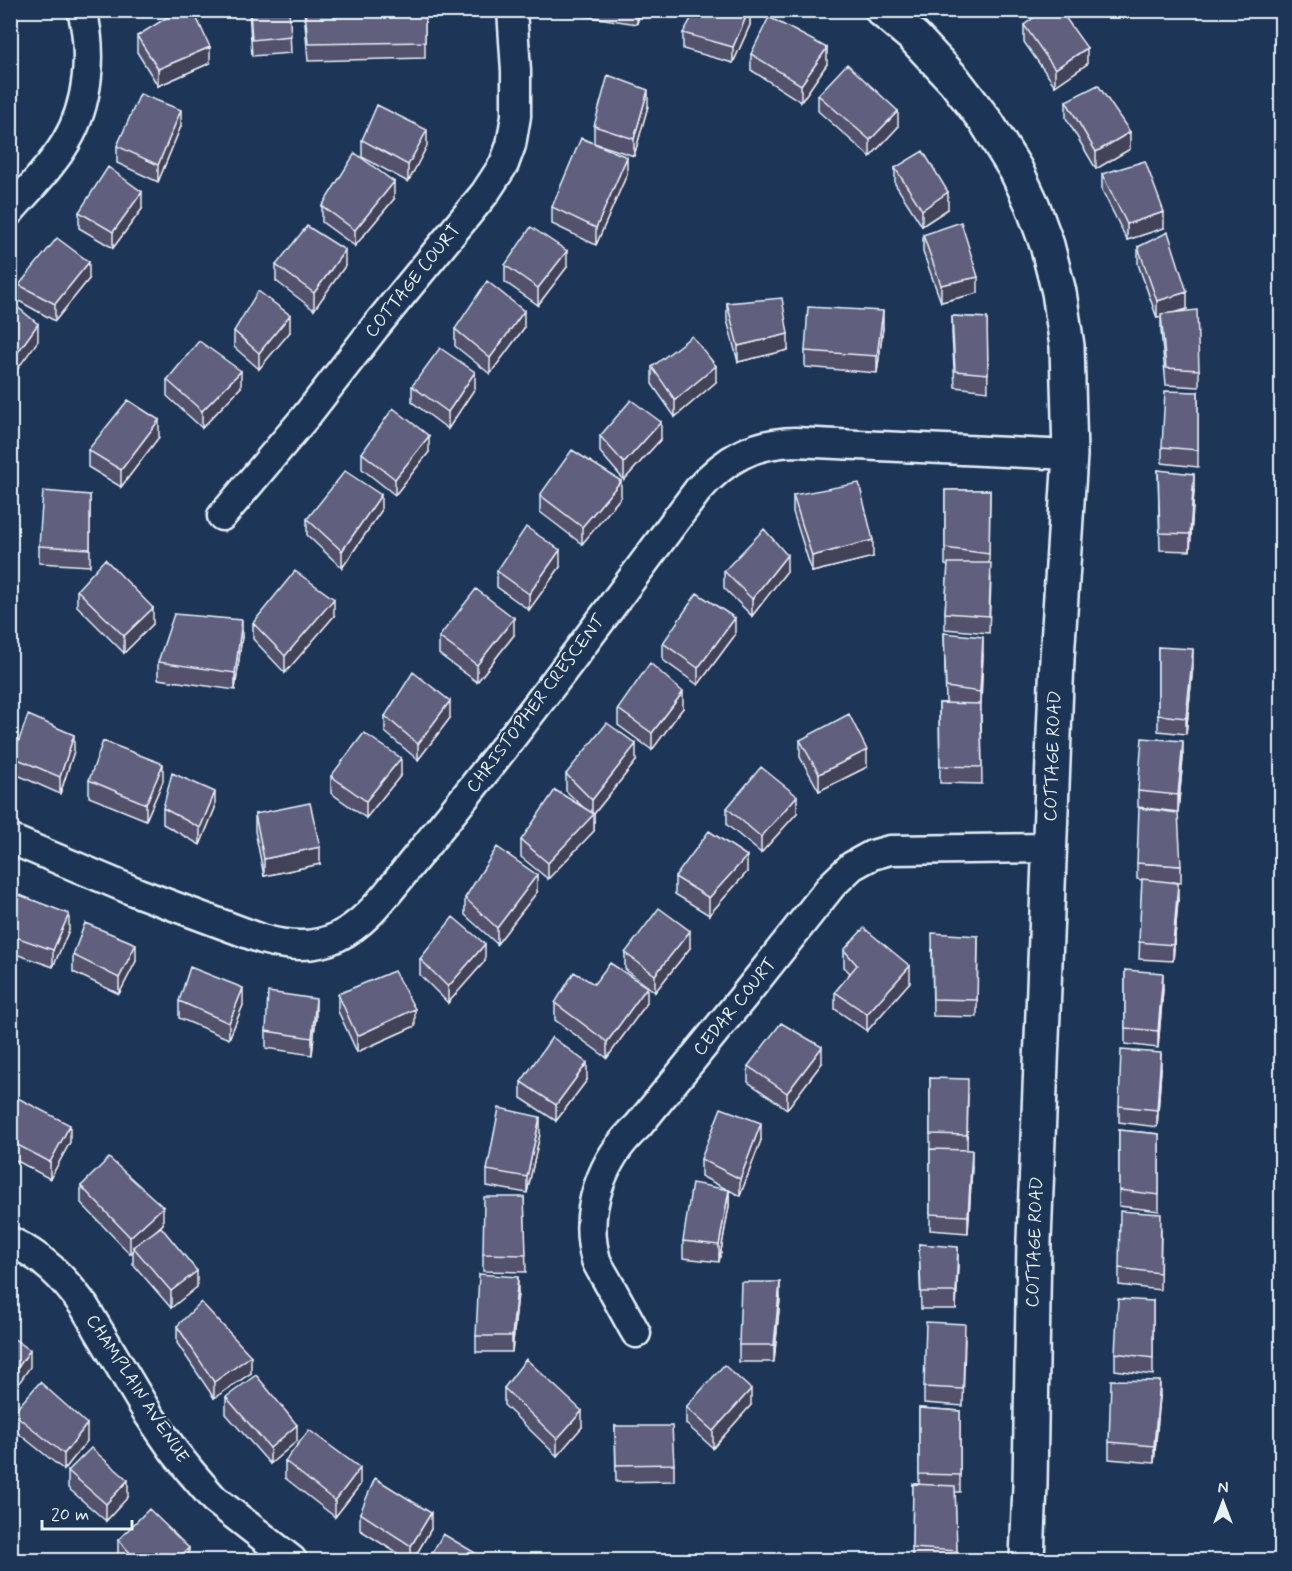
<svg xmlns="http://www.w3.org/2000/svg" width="1292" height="1571" font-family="Mynerve,sans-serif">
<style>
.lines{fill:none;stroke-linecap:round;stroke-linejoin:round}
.minor-casing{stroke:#e8f1f8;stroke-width:33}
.tertiary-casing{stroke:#e8f1f8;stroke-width:38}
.minor{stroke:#1d3557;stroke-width:28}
.tertiary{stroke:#1d3557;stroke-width:33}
.wall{fill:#53516c;stroke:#e8f1f8;stroke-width:1.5}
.shaded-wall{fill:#434258;stroke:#e8f1f8;stroke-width:1.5}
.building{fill:#605e7e;stroke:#e8f1f8;stroke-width:1.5}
.labels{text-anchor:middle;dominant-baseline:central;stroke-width:4.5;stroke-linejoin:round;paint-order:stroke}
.street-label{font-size:18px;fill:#e8f1f8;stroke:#1d3557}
</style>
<rect width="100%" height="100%" fill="#1d3557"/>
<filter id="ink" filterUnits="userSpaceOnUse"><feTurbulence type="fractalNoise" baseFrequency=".0167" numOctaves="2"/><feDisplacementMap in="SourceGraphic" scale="12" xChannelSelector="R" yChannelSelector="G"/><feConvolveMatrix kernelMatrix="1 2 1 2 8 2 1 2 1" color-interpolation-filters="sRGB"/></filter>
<g filter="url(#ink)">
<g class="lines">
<defs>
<path id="minor" d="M10,211C29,189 52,166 66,142C89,104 93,52 82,10
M222,516L307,415L376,326L485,193L504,164L511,145L516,116V71L512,10
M10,839L136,892L262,939C286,946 313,949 337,937C364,924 381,901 399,879C412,862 426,846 439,829C529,719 613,604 698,490C725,459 753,443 795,442L1070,455
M10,1241C43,1257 63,1277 84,1306L149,1415L174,1451L190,1471L214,1499L292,1560
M636,1333C627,1317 618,1300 609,1284C605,1276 599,1268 596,1260C582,1212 602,1158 638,1126L744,996L832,885L852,866L872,855L890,850L1049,848"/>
<path id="tertiary" d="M882,10L914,37L954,80L987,123L1016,170L1032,204L1047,245L1059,292L1067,346L1070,455L1057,659L1034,1240L1030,1485L1027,1560"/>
</defs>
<!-- minor casing -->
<use href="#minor" class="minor-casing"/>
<!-- tertiary casing -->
<use href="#tertiary" class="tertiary-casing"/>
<!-- minor -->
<use href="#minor" class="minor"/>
<!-- tertiary -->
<use href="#tertiary" class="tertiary"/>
</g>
<!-- wall -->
<path class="wall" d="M249,10H289L291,53L252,56Z
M304,10H425V58L308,61Z
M585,10H640L637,24L585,16Z
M750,10V25L733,63L683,49V33Z
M1024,25L1087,64L1055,86L1024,42Z
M137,36L210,63L158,86L137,52Z
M751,54L827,64L801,102L751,70Z
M818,95L898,127L870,157L818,111Z
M1066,101L1130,149L1096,169L1066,118Z
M648,106L634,156L594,143V126Z
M181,126L158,182L117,163V146Z
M362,140L427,146L408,182L362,157Z
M895,168L948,209L922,226L895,184Z
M627,174L596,245L552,224V207Z
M1102,174L1164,228L1127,240L1102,190Z
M394,199L355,246L322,222V206Z
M142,209L113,248L79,228V212Z
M923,235L978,293L941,302L923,252Z
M1138,247L1187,309L1175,313L1199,370V387L1166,385L1161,331V317L1157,318L1138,264Z
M276,265L345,266L314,310L276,281Z
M505,265L567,267L538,305L505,282Z
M89,279L55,321L19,301V285Z
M727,303L788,350L738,362L727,320Z
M952,316L987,318L988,391L955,387L952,333Z
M524,328L490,374L455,346V329Z
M883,328L877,373L805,367V351Z
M234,331L290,332L259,369L234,347Z
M652,367L716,382L675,417L652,384Z
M167,380L241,387L202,428L167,396Z
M412,386L475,388L448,429L412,402Z
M1198,392V467L1162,463V447Z
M600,436L661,439L624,480L600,452Z
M159,437L121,487L88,467V450Z
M429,452L395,495L362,469V453Z
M1158,470L1194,490L1190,551L1160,550Z
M945,490H990L989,563L991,579L989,633L945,629V613L948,566L945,565Z
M90,495V566L39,563V546Z
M540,495L621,497L582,544L540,512Z
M793,495L873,557L812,572L793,512Z
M381,511L342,568L307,535V519Z
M560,567L529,610L497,587V571Z
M724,571H787L752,616L724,588Z
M77,590L153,624L124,653L77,606Z
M334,616L285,673L253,639V623Z
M944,633L983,654L981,707L982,784L940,783L939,703H946Z
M514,635L477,682L439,654V637Z
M735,635L698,685L663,660V643Z
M242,636L235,690L158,679V662Z
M1158,647L1193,666L1186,734L1158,731Z
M683,708L652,750L618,725V709Z
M385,716L450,718L418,760L385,732Z
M800,740L867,767L819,791L800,757Z
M74,751L60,794L13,773V757Z
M1183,758L1178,812L1138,807V791Z
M636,761L594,814V831L548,879L521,857V840L583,807L566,791V774Z
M401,775L366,818L331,793V776Z
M89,780L163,781L146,820L89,797Z
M163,808H215L200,845L163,824Z
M727,808L797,813L761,853L727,825Z
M255,814L320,864L264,876L255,831Z
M1137,863L1181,866V883L1173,882L1178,900L1173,961L1139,959L1142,880L1137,879Z
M747,872L709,915L675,894V877Z
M537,892L497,944L465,915V898Z
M10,908L69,930L53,967L10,952Z
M978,936L977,1017L933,1016L932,949Z
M690,948L655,992L625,969V953Z
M844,950L910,982L867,1031L835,1009V992L850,973L844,967Z
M73,955L136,961L119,994L73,972Z
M420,959L485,961L448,1003L420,975Z
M1125,970L1163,989L1158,1048L1125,1044Z
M594,984L647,1003L607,1058L555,1020V1003Z
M338,994L415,1026L357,1052L338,1011Z
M179,1001L243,1005L229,1039L179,1018Z
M316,1016L312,1055L266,1048V1031Z
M822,1063L787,1109L748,1082V1066Z
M1161,1069L1157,1127L1119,1122V1106Z
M930,1078L968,1095L967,1149L972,1166L968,1233L930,1230Z
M587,1080L556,1121L521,1098V1082Z
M10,1094L70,1142L50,1179L10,1157Z
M1119,1130L1159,1134V1211L1119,1206Z
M540,1134L527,1193L487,1186V1170Z
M761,1140L740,1196L729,1190V1206L719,1262L683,1258V1241L728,1190L701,1176V1159Z
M81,1186L163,1224L154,1233L197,1287L171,1308L133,1264V1251L130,1254L81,1203Z
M524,1197L526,1272L483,1271V1254Z
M1161,1230L1160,1290L1119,1285V1268Z
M919,1244L958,1264L956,1309H921Z
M518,1293L512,1352H476V1336Z
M780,1299L774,1362H739V1345Z
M1153,1301V1375L1115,1370V1353Z
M177,1326L251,1373L214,1398L177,1343Z
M965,1340L963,1406L924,1403V1387Z
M504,1388L582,1427L557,1456L504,1405Z
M226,1397L297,1441L270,1464L226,1414Z
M1160,1397L1154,1463L1109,1459V1442Z
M751,1405L713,1448L686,1424V1407Z
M919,1408L960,1411V1492H955L957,1560H912L913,1484H919Z
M13,1413L87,1441L64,1470L13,1429Z
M615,1426L674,1464V1481L616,1482Z
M285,1461L360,1485L335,1517L285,1478Z
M68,1471L128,1497L106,1521L68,1488Z
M360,1513L431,1529L413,1560H408L360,1530Z
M118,1540L189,1560H122L118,1556Z"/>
<!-- shaded-wall -->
<path class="shaded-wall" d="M637,10H640L637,24Z
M749,10H750V25L733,63V47Z
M210,47V63L158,86V69Z
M827,48V64L801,102V85Z
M1087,48V64L1055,86V69Z
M648,90V106L634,156V139Z
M181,110V126L158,182V165Z
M898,111V127L870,157V140Z
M427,130V146L408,182V165Z
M1130,132V149L1096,169V152Z
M627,157V174L596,245V228Z
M394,182V199L355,246V230Z
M142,192V209L113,248V232Z
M948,192V209L922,226V210Z
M1164,212V228L1127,240V224Z
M345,250V266L314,310V293Z
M567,251V267L538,305V288Z
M89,262V279L55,321V304Z
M978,277V293L941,302V285Z
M1187,292V309L1157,318V301Z
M524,311V328L490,374V358Z
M883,311V328L877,373V356Z
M290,315V332L259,369V353Z
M38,324V341L10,379V363Z
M788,334V350L738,362V346Z
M716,366V382L675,417V400Z
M241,371V387L202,428V411Z
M475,372V388L448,429V412Z
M159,420V437L121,487V470Z
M661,422V439L624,480V463Z
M429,436V452L395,495V479Z
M1194,474V490L1190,551V534Z
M621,481V497L582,544V527Z
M381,495V511L342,568V551Z
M873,540V557L812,572V556Z
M560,550V567L529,610V594Z
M787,555V571L752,616V599Z
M334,599V616L285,673V656Z
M153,608V624L124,653V636Z
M514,618V635L477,682V665Z
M735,618V635L698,685V668Z
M242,620V636L235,690V673Z
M983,637V654L980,708V692Z
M1193,649V666L1186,734V718Z
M683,692V708L652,750V733Z
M450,701V718L418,760V744Z
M74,735V751L60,794V777Z
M1183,741V758L1178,812V795Z
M636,744V761L593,815L594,814V831L548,879V863L592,816V800Z
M867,750V767L819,791V774Z
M401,758V775L366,818V801Z
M163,764V781L146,820V804Z
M215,792V808L200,845V828Z
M797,796V813L761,853V837Z
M320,847V864L264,876V859Z
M747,856V872L709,915V898Z
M537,875V892L497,944V928Z
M1178,883V900L1173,961V945Z
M69,914V930L53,967V950Z
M690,931V948L655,992V975Z
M136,944V961L119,994V978Z
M485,944V961L448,1003V987Z
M910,966V982L867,1031V1014Z
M1163,973V989L1158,1048V1031Z
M647,987V1003L607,1058V1042Z
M243,988V1005L229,1039V1023Z
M316,999V1016L312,1055V1038Z
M415,1009V1026L357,1052V1036Z
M822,1047V1063L787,1109V1093Z
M1161,1053V1069L1157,1127V1110Z
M587,1063V1080L556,1121V1105Z
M540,1117V1134L527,1193V1177Z
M761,1123V1140L740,1196V1179Z
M70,1125V1142L50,1179V1162Z
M972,1150V1166L968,1233V1216Z
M729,1190V1206L719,1262V1245Z
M163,1207V1224L135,1249L133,1247V1251L130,1254V1237Z
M958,1247V1264L956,1309V1292Z
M197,1271V1287L171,1308V1291Z
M518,1277V1293L512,1352V1336Z
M780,1282V1299L774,1362V1345Z
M30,1350V1367L10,1396V1379Z
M251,1356V1373L214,1398V1382Z
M1160,1381V1397L1154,1463V1446Z
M751,1389V1405L713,1448V1431Z
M582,1411V1427L557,1456V1439Z
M87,1424V1441L64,1470V1454Z
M297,1425V1441L270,1464V1448Z
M360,1468V1485L335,1517V1501Z
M128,1480V1497L106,1521V1504Z
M431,1513V1529L413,1560H411V1546Z
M189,1548V1560H176Z"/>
<!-- building -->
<path class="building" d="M179,10H193L210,47L158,69L137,36Z
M250,10H289L291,36L252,40Z
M305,10H425V42L308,44Z
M696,10H749L733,47L683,33Z
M1044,10H1060L1087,48L1055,69L1024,25Z
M769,17L827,48L801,85L751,54Z
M847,64L898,111L870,140L818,95Z
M608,75L648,90L634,139L594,126Z
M1098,85L1130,132L1096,152L1066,101Z
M140,94L181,110L158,165L117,146Z
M377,105L427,130L408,165L362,140Z
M581,138L627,157L596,228L552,207Z
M923,151L948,192L922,210L895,168Z
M355,153L394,182L355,230L322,206Z
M1145,161L1164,212L1127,224L1102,174Z
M108,167L142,192L113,232L79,212Z
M961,222L978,277L941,285L923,235Z
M307,226L345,250L314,293L276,265Z
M531,227L567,251L538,288L505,265Z
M1168,232L1187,292L1157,301L1138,247Z
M57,238L89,262L55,304L19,285Z
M487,281L524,311L490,358L455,329Z
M258,291L290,315L259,353L234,331Z
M782,298L788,334L738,346L727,303Z
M10,301L38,324L10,363Z
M808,307L883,311L877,356L805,351Z
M1197,310L1199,370L1166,368L1161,314Z
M952,316L987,318L988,374L955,371Z
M692,336L716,366L675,400L652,367Z
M199,341L241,371L202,411L167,380Z
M440,348L475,372L448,412L412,386Z
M1165,391L1198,392V450L1162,447Z
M128,400L159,420L121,470L88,450Z
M631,400L661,422L624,463L600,436Z
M393,408L429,436L395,479L362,453Z
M572,450L621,481L582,527L540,495Z
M1158,470L1194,474L1190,534L1160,533Z
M345,471L381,495L342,551L307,519Z
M859,483L873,540L812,556L793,495Z
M945,490H990L989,554L945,548Z
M43,491L90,495V549L39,546Z
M526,527L560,550L529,594L497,571Z
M764,529L787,555L752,599L724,571Z
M105,559L153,608L124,636L77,590Z
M948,563H991L989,616L945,613Z
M295,571L334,599L285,656L253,623Z
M476,589L514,618L477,665L439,637Z
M697,593L735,618L698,668L663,643Z
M174,614L242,620L235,673L158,662Z
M944,633L983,637L980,692L946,687Z
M1158,647L1193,649L1186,718L1158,715Z
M650,663L683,692L652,733L618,709Z
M413,672L450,701L418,744L385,716Z
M939,703L980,704L982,767L940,766Z
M849,714L867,750L819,774L800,740Z
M28,715L74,735L60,777L13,757Z
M607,723L636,744L592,800L566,774Z
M364,733L401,758L366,801L331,776Z
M1142,738L1183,741L1178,795L1138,791Z
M103,741L163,764L146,804L89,780Z
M761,767L797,796L761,837L727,808Z
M172,773L215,792L200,828L163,808Z
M555,790L594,814L548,863L521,840Z
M310,803L320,847L264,859L255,814Z
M1139,808L1178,813L1181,866L1137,863Z
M709,831L747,856L709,898L675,877Z
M497,847L537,875L497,928L465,898Z
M1142,879L1178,883L1173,945L1139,942Z
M17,894L69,914L53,950L10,935V908Z
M659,908L690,931L655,975L625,953Z
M453,917L485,944L448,987L420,959Z
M85,923L136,944L119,978L73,955Z
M864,928L910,966L867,1014L835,992L857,965L844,950Z
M932,933L978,936L977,1000L933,999Z
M610,963L647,987L607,1042L555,1003L574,972L594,984Z
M190,967L243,988L229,1023L179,1001Z
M1125,970L1163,973L1158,1031L1125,1028Z
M394,971L415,1009L357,1036L338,994Z
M268,992L316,999L312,1038L266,1031Z
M781,1023L822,1047L787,1093L748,1066Z
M552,1037L587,1063L556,1105L521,1082Z
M1121,1050L1161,1053L1157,1110L1119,1106Z
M930,1078L968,1079L967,1135L930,1134Z
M10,1094L70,1125L50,1162L10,1141Z
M499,1108L540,1117L527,1177L487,1170Z
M721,1108L761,1123L740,1179L701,1159Z
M1119,1130L1159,1134V1195L1119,1190Z
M930,1149L972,1150L968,1216L930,1214Z
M109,1158L163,1207L130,1237L81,1186Z
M692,1183L729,1190L719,1245L683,1241Z
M484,1197H524L526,1255L483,1254Z
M1120,1211L1161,1214L1160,1273L1119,1268Z
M161,1227L197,1271L171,1291L133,1247Z
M919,1244L958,1247L956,1292H921Z
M479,1274L518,1277L512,1336H476Z
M741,1282H780L774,1345H739Z
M1118,1299L1153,1301V1358L1115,1353Z
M201,1302L251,1356L214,1382L177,1326Z
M926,1322L965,1324L963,1389L924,1387Z
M10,1336L30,1350L10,1379Z
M526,1359L582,1411L557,1439L504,1388Z
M724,1365L751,1389L713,1431L686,1407Z
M256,1375L297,1425L270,1448L226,1397Z
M1111,1380L1160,1381L1154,1446L1109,1442Z
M40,1382L87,1424L64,1454L13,1413Z
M919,1408L960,1411V1475L919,1474Z
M615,1426H672L674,1464L616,1465Z
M309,1430L360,1468L335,1501L285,1461Z
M91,1448L128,1480L106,1504L68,1471Z
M375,1478L431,1513L411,1546L360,1513Z
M913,1484L955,1486L957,1551L912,1548Z
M149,1509L189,1548L176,1560H137L118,1540Z
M443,1534L487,1560H428Z"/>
</g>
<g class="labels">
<!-- street labels -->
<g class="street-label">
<text transform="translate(413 281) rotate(-51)">COTTAGE COURT</text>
<text transform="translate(536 704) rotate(-53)">CHRISTOPHER CRESCENT</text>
<text transform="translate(1053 756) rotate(-88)">COTTAGE ROAD</text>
<text transform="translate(735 1007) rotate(-51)">CEDAR COURT</text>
<text transform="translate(1035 1242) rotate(-88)">COTTAGE ROAD</text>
<text transform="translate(137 1389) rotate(57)">CHAMPLAIN AVENUE</text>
</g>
</g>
<!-- margin -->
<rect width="1292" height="1571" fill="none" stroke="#1d3557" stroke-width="36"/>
<rect x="18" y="18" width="1256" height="1535" fill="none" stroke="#e8f1f8" stroke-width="2" filter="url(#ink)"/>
<!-- north arrow -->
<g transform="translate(1223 1502)" stroke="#1d3557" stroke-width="4.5" paint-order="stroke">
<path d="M0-4.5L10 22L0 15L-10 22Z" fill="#e8f1f8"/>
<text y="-9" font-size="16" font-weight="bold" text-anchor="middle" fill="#e8f1f8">N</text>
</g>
<!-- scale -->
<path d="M42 1520v9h90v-9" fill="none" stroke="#e8f1f8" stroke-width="3"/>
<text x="51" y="1520" font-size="18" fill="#e8f1f8" stroke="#1d3557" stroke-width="4.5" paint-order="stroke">20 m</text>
</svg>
